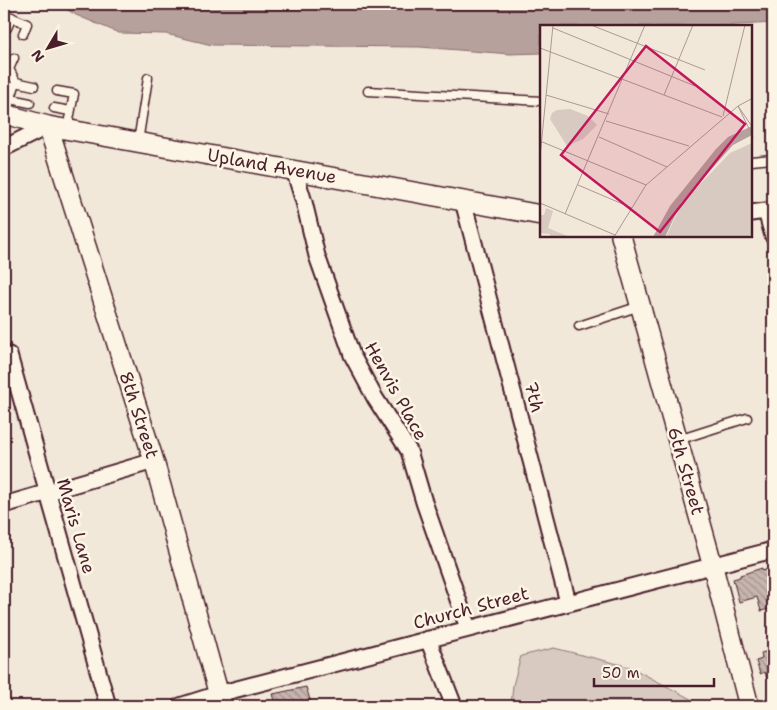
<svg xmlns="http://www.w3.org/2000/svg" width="777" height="710" font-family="'Shantell Sans',sans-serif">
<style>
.grass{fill:#d8cac0;stroke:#917476}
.water{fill:#b6a19c;stroke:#8b6d6f}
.building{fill:url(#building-back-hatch);stroke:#4a1f2b}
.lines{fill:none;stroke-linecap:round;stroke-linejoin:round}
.service-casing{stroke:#4a1f2b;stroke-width:11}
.minor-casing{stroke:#4a1f2b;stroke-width:19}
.tertiary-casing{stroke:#4a1f2b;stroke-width:22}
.service{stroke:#fcf5e5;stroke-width:8}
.minor{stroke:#fcf5e5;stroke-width:15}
.tertiary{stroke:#fcf5e5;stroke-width:19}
.labels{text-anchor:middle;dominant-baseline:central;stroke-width:5;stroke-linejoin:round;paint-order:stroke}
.street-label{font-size:18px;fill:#4a1f2b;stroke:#fcf5e5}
.inset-road{fill:none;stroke:#ae9894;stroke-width:1}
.view{fill:#c2185b;fill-opacity:0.15;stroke:#c2185b;stroke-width:2.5}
.inset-edge{fill:none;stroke:#4a1f2b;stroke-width:2.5}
</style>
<defs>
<pattern id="building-back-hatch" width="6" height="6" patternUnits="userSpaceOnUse" patternTransform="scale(1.25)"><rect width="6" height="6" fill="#c7b6af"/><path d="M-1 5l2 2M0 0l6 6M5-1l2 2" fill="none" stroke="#a4938f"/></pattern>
</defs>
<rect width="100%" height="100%" fill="#f1e8da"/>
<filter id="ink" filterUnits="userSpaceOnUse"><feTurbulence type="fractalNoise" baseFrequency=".02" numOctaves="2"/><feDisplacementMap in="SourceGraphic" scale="10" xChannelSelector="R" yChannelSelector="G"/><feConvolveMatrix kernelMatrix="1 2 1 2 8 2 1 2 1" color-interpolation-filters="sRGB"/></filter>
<g filter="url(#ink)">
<!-- grass -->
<path class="grass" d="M554,648L630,667L704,706H511L513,685L521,656Z"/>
<!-- water -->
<path class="water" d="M58,4H527L574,10L588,4H773V23L721,26H541V53L510,54L420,47L212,45L166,34L119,33L76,15Z"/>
<!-- building -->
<path class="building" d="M762,568V571L769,569L772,582L770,583L773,594L770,595L773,608L761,611L757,597L739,602L733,579L740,577V575Z
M773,650V677L767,679L765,672L760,674L756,661L762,659L761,653Z
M306,687L312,706H266L276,704L273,694Z"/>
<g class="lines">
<defs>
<path id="service" d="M4,14L27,24L23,34
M7,28L12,17
M4,67L9,69L16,82L6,114
M9,69L14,58
M16,82L34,86
M57,91L74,94L67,130
M368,91L541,101
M11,99L30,103
M54,108L70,111
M138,142L148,78
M751,161L773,159
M579,326L640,306
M678,440L747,418"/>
<path id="minor" d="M4,148L48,126
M294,170L304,202L317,256L352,355L375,398L409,451L424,502L468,628
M463,201L568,602
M766,211L773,236
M751,213L773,210
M9,355L108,706
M4,505L154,461
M428,639L454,706
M180,706L218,694L773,550"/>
<path id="tertiary" d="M4,114L48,126L541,215
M48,126L154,461L222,706
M621,236L713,567L749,706"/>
</defs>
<!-- service casing -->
<use href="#service" class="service-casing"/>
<!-- minor casing -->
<use href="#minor" class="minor-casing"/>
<!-- tertiary casing -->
<use href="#tertiary" class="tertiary-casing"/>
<!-- service -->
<use href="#service" class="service"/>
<!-- minor -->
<use href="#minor" class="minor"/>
<!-- tertiary -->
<use href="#tertiary" class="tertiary"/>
</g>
</g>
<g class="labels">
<!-- street labels -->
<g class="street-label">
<text transform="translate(272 166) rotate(10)">Upland Avenue</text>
<text transform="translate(396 391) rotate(61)">Henvis Place</text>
<text transform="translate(534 397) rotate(75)">7th</text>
<text transform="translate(139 415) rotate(72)">8th Street</text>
<text transform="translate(686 471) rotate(74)">6th Street</text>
<text transform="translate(76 526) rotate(74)">Maris Lane</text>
<text transform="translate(471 608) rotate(-15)">Church Street</text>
</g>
</g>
<!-- overview -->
<g transform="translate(540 25)">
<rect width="212" height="212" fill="#f1e8da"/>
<path d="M30,84L48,91L57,100L43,114L27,121L10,94L12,88L17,85Z" fill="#d8cac0"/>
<path d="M6,183L13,186L8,203L30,212H10V209L0,208V190H4Z" fill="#d8cac0"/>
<path d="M212,118V209L207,212H126L142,178L190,128Z" fill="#d8cac0"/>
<path d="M212,101V110L193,120L141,178L125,212H113L130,181L176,124L188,112Z" fill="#b6a19c"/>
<path class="inset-road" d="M51,0L165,45M13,3L155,61M0,23L182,92M6,70L69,89M124,70L153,0M198,81L213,112M198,81L213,103M198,81L213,73M183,91L205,0M66,96L149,121M59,112L127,142M0,116L106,160M0,132L13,0M38,160L92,183M0,178L75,210M25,189L105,0M74,212L106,160L198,81"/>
<path class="view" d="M106,21L205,99L120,207L21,130Z"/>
<rect width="212" height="212" class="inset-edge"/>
</g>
<!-- margin -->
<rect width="777" height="710" fill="none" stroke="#fcf5e5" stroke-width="20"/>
<rect x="10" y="10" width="757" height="690" fill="none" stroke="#4a1f2b" stroke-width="2" filter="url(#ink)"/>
<!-- north arrow -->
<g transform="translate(48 48) rotate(232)" stroke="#fcf5e5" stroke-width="4" paint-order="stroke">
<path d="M0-4L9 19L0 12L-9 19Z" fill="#4a1f2b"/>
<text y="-8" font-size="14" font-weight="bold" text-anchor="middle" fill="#4a1f2b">N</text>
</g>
<!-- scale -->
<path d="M594 678v8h120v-8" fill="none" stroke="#4a1f2b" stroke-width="2.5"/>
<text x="602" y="678" font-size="15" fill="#4a1f2b" stroke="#fcf5e5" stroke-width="4" paint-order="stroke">50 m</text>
</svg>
